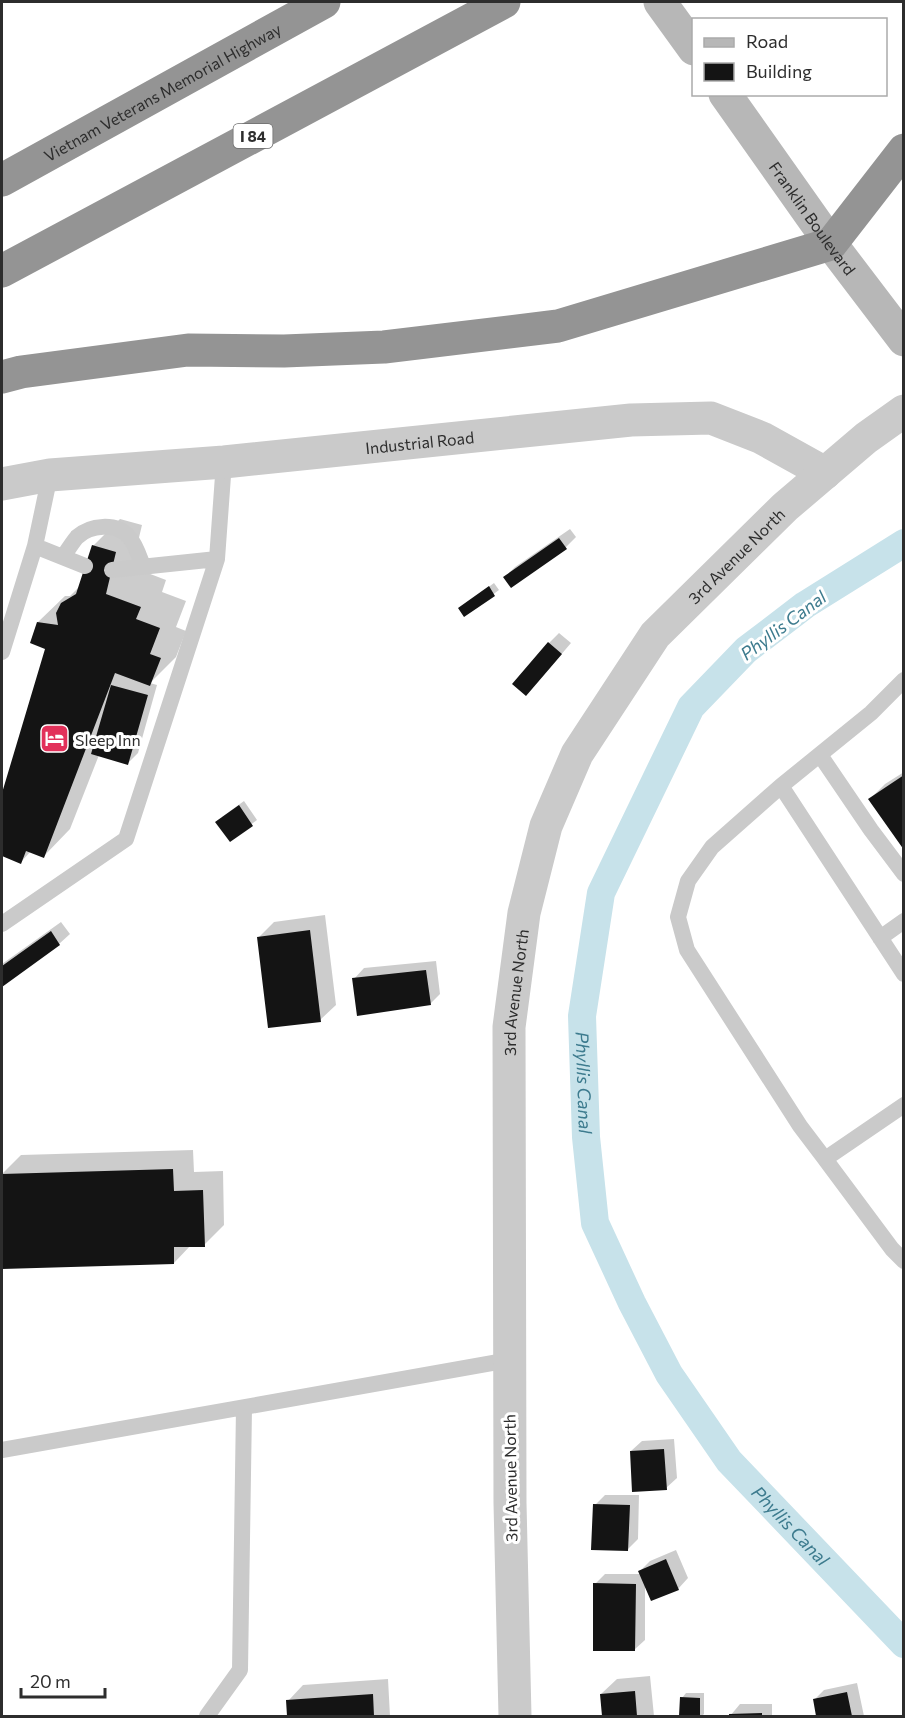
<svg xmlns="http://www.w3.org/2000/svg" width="905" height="1718" font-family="Commissioner,sans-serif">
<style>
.shadow{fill:#0003}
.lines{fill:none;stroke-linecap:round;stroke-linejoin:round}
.canal{stroke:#c7e2ea;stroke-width:28}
.building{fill:#141414}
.lane{stroke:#cacaca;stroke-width:16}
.street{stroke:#cacaca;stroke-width:33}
.secondary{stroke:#b7b7b7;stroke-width:33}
.highway{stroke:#949494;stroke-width:33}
.labels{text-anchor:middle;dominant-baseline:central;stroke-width:6;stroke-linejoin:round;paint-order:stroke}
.shield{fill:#fff;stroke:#6c6c6c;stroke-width:1.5}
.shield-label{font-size:15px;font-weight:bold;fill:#2d2d2d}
.street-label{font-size:16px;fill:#2d2d2d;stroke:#fff}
.poi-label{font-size:16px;fill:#2d2d2d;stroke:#fff;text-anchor:start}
.water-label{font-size:18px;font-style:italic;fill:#3d7b8e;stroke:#fff}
</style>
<rect width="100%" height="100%" fill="#fff"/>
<!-- shadow -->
<path class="shadow" d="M120,519L142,525L132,567L166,580L162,592L186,601L176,627L186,631L176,657L150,683L157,685L138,753L128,763L99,755L70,829L44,856L31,851L21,862L2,855V798L47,648L38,622L65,596H70L80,586L93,546Z
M570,529L576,537L566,547L511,586L505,577L515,567Z
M494,583L499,590L465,615L460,608Z
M559,633L571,643L536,684L549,643Z
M904,772V847L870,799L885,784Z
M244,801L257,820L230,840L222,817Z
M325,915L336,1005L320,1020L259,937L274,922Z
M61,922L70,934L59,944L2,985V964Z
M436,961L440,994L430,1004L354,979L364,968Z
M193,1150L194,1172L223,1171L224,1225L204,1245H191L174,1263L4,1267L2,1174L21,1155Z
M674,1439L677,1478L666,1488L631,1451L642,1441Z
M605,1495H639L638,1539L627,1550L595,1505Z
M676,1550L688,1578L678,1589L645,1583V1640L634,1650L595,1584L605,1574H641L640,1571L650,1561Z
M650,1676L654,1716H603L601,1694L617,1679Z
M388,1679L390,1716H289L288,1701L303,1685Z
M857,1683L864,1716H817L814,1700L824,1690Z
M686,1693H704V1714L702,1716H681L682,1698Z
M740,1704H772V1716H730Z"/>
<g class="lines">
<!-- canal -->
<path class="canal" id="s1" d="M904,543L805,605L746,650L691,707L601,893L582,1016L586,1137L595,1223L632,1303L669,1374L729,1461L904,1644"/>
</g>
<!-- building -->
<path class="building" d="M559,538L567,549L511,588L503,577Z
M92,545L116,552L106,594L141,607L136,619L160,628L150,654L161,658L150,686L115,673L44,858L26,851L21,864L2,856V793L45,649L30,643L37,622L58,625L56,613L61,603L76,594Z
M489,586L495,596L464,617L458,608Z
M548,642L562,654L526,696L512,684Z
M111,685L148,695L128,765L91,754Z
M904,775V850L868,799Z
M239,805L253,826L230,842L215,822Z
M310,930L321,1022L268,1028L257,937Z
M51,931L60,945L2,987V966Z
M426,970L431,1005L357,1016L352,978Z
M173,1169L174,1191L203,1190L205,1247H174V1264L2,1269V1174Z
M664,1449L667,1490L632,1492L630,1451Z
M593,1504L630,1505L628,1551L591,1550Z
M666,1559L679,1590L651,1601L638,1571Z
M593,1583L636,1584L635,1651H593Z
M635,1691L637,1716H602L600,1694Z
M847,1692L852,1716H816L813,1699Z
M373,1694L374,1716H287L286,1700Z
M680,1697L700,1698V1716H679Z
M762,1713V1716H729V1714Z"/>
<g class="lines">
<!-- lane -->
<path class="lane" d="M35,546L85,566
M63,557C67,551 72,543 77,537C90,525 116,522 129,537C136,545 139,556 143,566
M112,570L217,559
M2,652L35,546L50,475
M904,680L871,713L781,786L712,847L688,881L678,917L687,950L800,1126L825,1159L904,1105
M820,755L871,830L904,874
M781,786L904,974
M2,924L126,839L217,559L224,462
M880,938L904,921
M825,1159L892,1249L904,1261
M2,1450L510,1360
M207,1716L240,1670L244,1408"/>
<!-- street -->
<g class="street">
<path id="s2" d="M2,484L50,475L224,462L631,420L711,418L762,438L825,473"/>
<path id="s3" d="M515,1716L510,1503L509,1027L524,913L546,826L577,754L655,635L785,507L866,438L904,411"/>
</g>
<!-- secondary -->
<g class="secondary">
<path d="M660,2L694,49"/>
<path id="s4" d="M725,94L831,244L904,340"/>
</g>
<!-- highway -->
<g class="highway">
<path id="s5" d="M2,180L324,2"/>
<path d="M2,271L504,2"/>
<path d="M2,377L21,372L188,350L284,351L384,347L558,326L831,244L904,150"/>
</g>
</g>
<!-- icons -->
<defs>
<symbol id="hotel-square" viewBox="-11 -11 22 22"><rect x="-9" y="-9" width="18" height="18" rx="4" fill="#e2315a" stroke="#fff"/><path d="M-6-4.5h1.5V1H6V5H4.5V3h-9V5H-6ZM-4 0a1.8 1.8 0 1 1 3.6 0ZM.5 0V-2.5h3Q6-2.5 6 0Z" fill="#fff"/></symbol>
</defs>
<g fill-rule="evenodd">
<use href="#hotel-square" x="38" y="722" width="33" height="33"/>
</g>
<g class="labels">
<!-- shield labels -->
<rect class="shield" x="233.5" y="124" width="39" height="24" rx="4.5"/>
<g class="shield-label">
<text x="253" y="136">I 84</text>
</g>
<!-- street labels -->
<g class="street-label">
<text stroke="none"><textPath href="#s5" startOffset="183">Vietnam Veterans Memorial Highway</textPath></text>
<text stroke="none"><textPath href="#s4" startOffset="152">Franklin Boulevard</textPath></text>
<text stroke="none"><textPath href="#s2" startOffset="420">Industrial Road</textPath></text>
<text stroke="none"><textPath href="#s3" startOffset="1228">3rd Avenue North</textPath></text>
<text stroke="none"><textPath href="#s3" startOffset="724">3rd Avenue North</textPath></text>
<text transform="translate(510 1478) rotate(-91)">3rd Avenue North</text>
</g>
<!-- poi labels -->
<g class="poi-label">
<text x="75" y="739">Sleep Inn</text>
</g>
<!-- water labels -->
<g class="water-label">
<text transform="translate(783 625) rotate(-37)">Phyllis Canal</text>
<text stroke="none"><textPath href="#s1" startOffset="668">Phyllis Canal</textPath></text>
<text stroke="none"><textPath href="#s1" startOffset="1172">Phyllis Canal</textPath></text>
</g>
</g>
<!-- border -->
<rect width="905" height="1718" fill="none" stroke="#2d2d2d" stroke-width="6"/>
<!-- legend -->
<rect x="692" y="18" width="195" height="78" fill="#ffffff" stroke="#ababab" stroke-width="1.5"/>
<rect x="704" y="38" width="30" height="9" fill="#b7b7b7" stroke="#ababab" stroke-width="1.5"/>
<text x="746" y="48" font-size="18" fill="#2d2d2d">Road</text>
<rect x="704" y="63" width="30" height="18" fill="#141414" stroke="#ababab" stroke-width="1.5"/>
<text x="746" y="78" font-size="18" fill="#2d2d2d">Building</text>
<!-- scale -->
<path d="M21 1688v9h84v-9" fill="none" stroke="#2d2d2d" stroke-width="3"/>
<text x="30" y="1688" font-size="18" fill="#2d2d2d" stroke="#ffffff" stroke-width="4.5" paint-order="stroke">20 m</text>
</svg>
